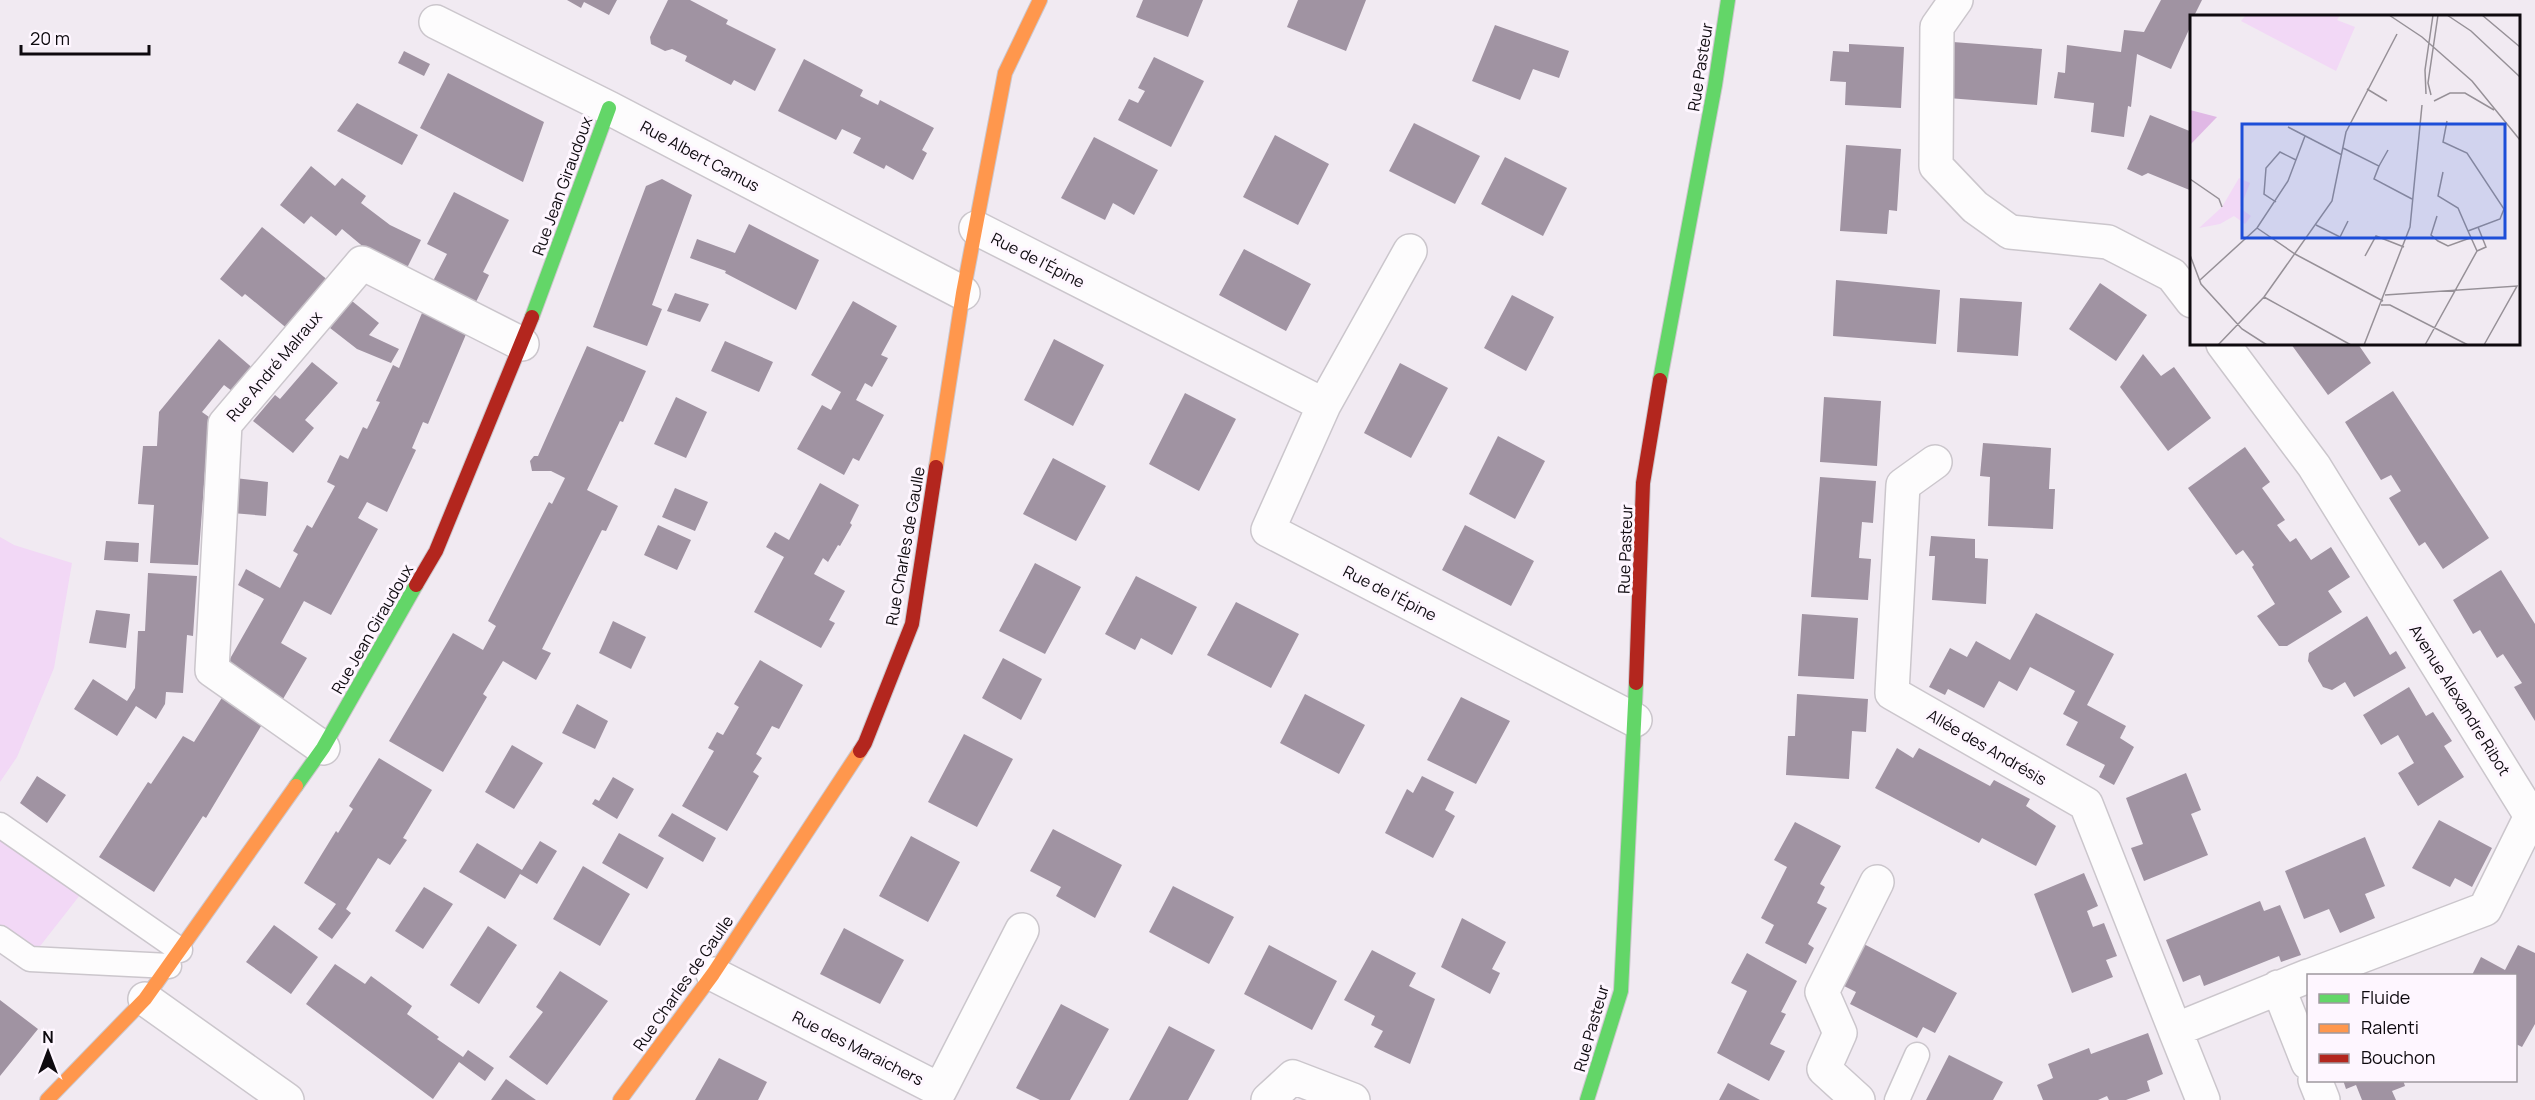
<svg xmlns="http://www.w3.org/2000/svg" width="2535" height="1100" font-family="Manrope,sans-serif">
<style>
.grass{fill:#f2d8f6}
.building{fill:#a093a2}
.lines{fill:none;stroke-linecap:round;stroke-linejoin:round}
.lane-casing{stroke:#cbc6cc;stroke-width:27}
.street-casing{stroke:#cbc6cc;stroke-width:36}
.fast-casing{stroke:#cbc6cc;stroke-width:16}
.slow-casing{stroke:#cbc6cc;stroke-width:16}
.jam-casing{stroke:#cbc6cc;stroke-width:16}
.lane{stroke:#fdfcfd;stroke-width:24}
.street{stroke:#fdfcfd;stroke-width:33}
.fast{stroke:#63d668;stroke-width:14}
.slow{stroke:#ff974d;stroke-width:14}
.jam{stroke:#b3261e;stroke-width:14}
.labels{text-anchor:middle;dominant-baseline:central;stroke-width:6;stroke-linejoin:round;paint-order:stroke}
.street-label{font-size:16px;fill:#0e0a0f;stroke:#fef6ff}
.inset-road{fill:none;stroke:#969097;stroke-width:1.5}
.view{fill:#1d4ed8;fill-opacity:0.15;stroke:#1d4ed8;stroke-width:3}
.inset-edge{fill:none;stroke:#0e0a0f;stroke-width:3}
</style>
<rect width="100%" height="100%" fill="#f1eaf2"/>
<!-- grass -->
<path class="grass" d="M0,537L14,545L72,563L54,668L17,757L0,782Z
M0,825L87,886L30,959L0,938Z"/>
<!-- building -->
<path class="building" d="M567,0H617L609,15L584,2L581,8Z
M668,0H690L728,20L726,24L776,49L755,91L734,80L731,85L685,61L687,56L672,49L665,51L651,44L650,37Z
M1143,0H1203L1188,37L1136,17Z
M1298,0H1366L1346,51L1287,27Z
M2161,0H2202L2194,16H2192V23L2171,69L2137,54L2131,107L2128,106L2124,137L2091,132L2094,103L2054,98L2058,72L2065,73L2067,45L2121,52L2124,30L2144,32Z
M1495,25L1569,51L1559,78L1533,69L1520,100L1472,81Z
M1953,42L2042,49L2037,105L1948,98Z
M1849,44L1904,47L1901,108L1845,105L1846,82L1830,81L1833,51L1849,52Z
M404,51L430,64L424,76L398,63Z
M1154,57L1204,81L1171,147L1118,120L1129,99L1138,103L1145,91L1138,88Z
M804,59L863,90L860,96L878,105L880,100L934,128L922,150L927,153L913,180L886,165L884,169L853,153L861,138L842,129L836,140L778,111Z
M448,73L544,122L523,182L420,128Z
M357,103L418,135L402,165L337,131Z
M2150,115L2192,132V191L2148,173L2142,176L2127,169Z
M1414,123L1480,156L1455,204L1389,171Z
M1275,135L1329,164L1298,225L1243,197Z
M1094,137L1158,170L1134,215L1113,203L1105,220L1061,198Z
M1846,145L1901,149L1897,211L1889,210L1887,234L1840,231Z
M1505,157L1567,188L1543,236L1481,204Z
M311,166L335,186L342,178L366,196L361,203L390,225L421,240L406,270L372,254L342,229L336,236L311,216L304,224L280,205Z
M662,179L692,195L652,305L662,309L647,346L593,327L646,186Z
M454,192L509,220L483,272L489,275L475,304L432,283L447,254L427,244Z
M749,224L819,260L796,310L725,273L726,271L690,258L697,239L735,253Z
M262,227L329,281L289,330L245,294L242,297L220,279Z
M1244,249L1311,284L1286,331L1219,295Z
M1836,280L1940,290L1936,344L1833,336Z
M2100,283L2147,315L2116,361L2069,329Z
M675,293L709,304L700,322L667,311Z
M1512,295L1554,317L1526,371L1484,348Z
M1960,298L2022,302L2018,356L1957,352Z
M352,301L379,323L369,335L399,349L391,363L357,349L330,328Z
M853,301L897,326L881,355L888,358L872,387L865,383L856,400L884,415L859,461L853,458L844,475L797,449L822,405L831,410L841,392L811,375Z
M422,313L467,332L428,424L423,422L412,448L416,450L387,512L367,502L358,518L378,529L331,615L304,601L281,643L307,658L283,699L227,664L264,599L238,585L246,569L280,588L298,554L293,551L307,525L312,528L335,486L327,482L340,455L348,459L363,427L367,429L380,402L376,401L393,365L399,368Z
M219,339L256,371L236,394L224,385L202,412L209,417L198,565L150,563L154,505L138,504L143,446H157L159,412Z
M1054,339L1104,365L1073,426L1024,400Z
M725,341L773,362L759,392L711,371Z
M2291,344H2358L2371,363L2328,395Z
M587,346L646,371L623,422L620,421L587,490L618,506L606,531L602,530L542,649L551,653L536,680L503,661L483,694L487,697L443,772L389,741L453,633L483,650L496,626L488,621L549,502L552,504L565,478L551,471H532L530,461L534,456H538Z
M2143,354L2161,376L2174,367L2211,418L2168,451L2120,387Z
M312,362L338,383L305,420L314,428L293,453L253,421L275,395L280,399Z
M1400,363L1448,388L1411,458L1364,433Z
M2393,391L2489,538L2443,569L2425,542L2419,546L2389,498L2401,491L2391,475L2381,480L2345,422Z
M1185,393L1236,419L1199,491L1149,464Z
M676,397L707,412L686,458L654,444Z
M1824,397L1881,401L1877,466L1820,462Z
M1498,436L1545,461L1515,519L1469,494Z
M1983,443L2051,448L2049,489H2055L2053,529L1988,526L1990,477L1980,476Z
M2245,447L2270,482L2262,488L2285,520L2277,525L2290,542L2296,538L2311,560L2331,547L2350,577L2328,591L2342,612L2287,646H2279L2257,616L2275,604L2252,567L2254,565L2243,550L2236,555L2188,488Z
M1053,458L1106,486L1076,541L1023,514Z
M1820,477L1876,481L1873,523L1862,522L1859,558L1871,559L1868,600L1811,597Z
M235,478L268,482L266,516L232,513Z
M820,483L859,505L850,523L852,525L840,546L838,545L828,562L823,558L814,574L845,591L829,620L835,623L821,648L754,612L784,557L766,547L775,532L789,540Z
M675,488L708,502L695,531L662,517Z
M658,525L691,540L677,570L644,555Z
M1465,525L1534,561L1511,606L1442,570Z
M1931,536L1975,539V558L1988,559L1986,604L1932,600L1935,556H1929Z
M106,541L139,543L138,562L104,560Z
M1035,563L1081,587L1045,654L999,631Z
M2501,570L2535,624V721L2514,687L2522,683L2503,654L2497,658L2480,630L2473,634L2453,600Z
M148,573L197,576L193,636L187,635L183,693L166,692L165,704L156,719L136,706L117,736L74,709L93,679L127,701L135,688L138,631H145Z
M1136,576L1197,607L1172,655L1141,638L1135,650L1105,634Z
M1236,602L1299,634L1271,688L1207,655Z
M96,610L130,614L126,648L89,643Z
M2036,613L2114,654L2087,705L2126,726L2120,738L2134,747L2114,785L2099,777L2105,765L2066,745L2078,722L2063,714L2075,691L2051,678L2030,667L2017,691L1999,681L1984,708L1948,689L1945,695L1929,687L1950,648L1967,657L1976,641L2010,660Z
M1802,614L1858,618L1854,679L1798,676Z
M2367,616L2390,655L2396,651L2406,668L2354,697L2345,682L2332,690L2323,687L2308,661L2309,653Z
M613,621L646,637L631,669L599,653Z
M1003,658L1042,679L1021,720L982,698Z
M760,660L803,685L779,729L772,726L756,754L762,758L753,772L759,776L727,831L682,806L714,751L708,748L717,732L723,735L739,707L734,704Z
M2409,687L2426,716L2433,712L2452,741L2444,746L2464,777L2418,806L2398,773L2414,763L2398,735L2381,745L2363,715Z
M1305,694L1365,725L1339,774L1280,743Z
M1797,694L1868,699L1866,732L1852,731L1849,779L1786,775L1788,736H1795Z
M223,696L264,721L206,818L203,816L154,892L99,857L148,782L151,784L183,736L194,742Z
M1461,697L1510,721L1476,784L1427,760Z
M577,704L608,721L595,749L562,733Z
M964,734L1013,759L977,827L928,802Z
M512,745L543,763L514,809L485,792Z
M1897,748L1913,758L1919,748L1990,786L1994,780L2030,799L2026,806L2056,826L2036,866L1982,838L1979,843L1875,788Z
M379,758L432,790L403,838L407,840L390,865L378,858L346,909L351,913L332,939L318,929L336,904L304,883L336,831L338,833L353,809L349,806Z
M2186,773L2201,810L2191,814L2208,855L2144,881L2131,848L2143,844L2126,798Z
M37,776L66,795L47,823L20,803Z
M1422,776L1454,792L1445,810L1455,816L1433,858L1385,833L1407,789L1413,793Z
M613,777L634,789L617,819L592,804L595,799L599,801Z
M672,813L716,838L703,862L658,836Z
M2439,820L2492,848L2472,887L2455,878L2450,887L2412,868Z
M1795,822L1841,846L1820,884L1825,887L1817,903L1827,908L1808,944L1814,948L1806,964L1765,943L1774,925L1761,918L1787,867L1774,860Z
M1053,829L1122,865L1095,918L1056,896L1061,887L1030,871Z
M619,833L664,858L647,889L602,863Z
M911,836L960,862L928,922L879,896Z
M2365,837L2385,886L2365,894L2375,918L2340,933L2329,909L2304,919L2285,871Z
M540,841L557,851L537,884L520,874L505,899L459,872L477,843L522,870Z
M583,866L630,894L600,946L553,919Z
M2084,873L2098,906L2087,911L2093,927L2104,923L2117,956L2106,960L2113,977L2072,993L2034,894Z
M1173,886L1234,917L1209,964L1149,932Z
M424,887L453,904L423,949L395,931Z
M2260,901L2264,911L2280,905L2301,955L2281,962L2279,956L2204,986L2200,975L2183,982L2166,940Z
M1462,918L1506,942L1492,969L1500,973L1490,994L1441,967Z
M274,925L318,957L291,994L246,962Z
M488,926L517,945L479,1004L450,985Z
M844,928L904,960L880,1004L820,974Z
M1862,943L1957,993L1935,1033L1923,1027L1917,1038L1850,1004L1856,992L1840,984Z
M1269,945L1337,981L1312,1030L1244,994Z
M2518,945L2535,953V1024L2522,1047L2516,1044V975H2472L2481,957L2505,970Z
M1372,950L1416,973L1409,986L1435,999L1410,1064L1374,1047L1383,1031L1371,1025L1375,1016L1344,1000Z
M1747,953L1797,981L1781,1012L1786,1014L1770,1044L1785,1051L1769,1081L1717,1053L1747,991L1731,983Z
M335,964L365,984L371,976L412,1006L407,1014L439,1037L437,1039L463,1057L468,1050L494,1068L485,1081L459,1062L433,1099L306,1004Z
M560,971L608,1001L547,1085L509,1057L543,1012L536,1007Z
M0,1000L38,1029L0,1076Z
M1061,1004L1109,1029L1070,1100H1040L1016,1088Z
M1169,1026L1215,1050L1188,1100H1129Z
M2148,1033L2163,1074L2147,1081L2150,1091L2126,1100H2109L2107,1096L2098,1100H2043L2037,1085L2053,1078L2048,1064L2089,1048L2091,1054Z
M1949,1055L2003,1082L1993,1100H1926Z
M719,1058L767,1082L758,1100H695Z
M506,1079L536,1100H491Z
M2343,1080H2403L2405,1086L2392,1091L2396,1100H2362L2356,1085L2346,1089Z
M1728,1083L1760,1100H1719Z"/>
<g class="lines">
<defs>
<path id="lane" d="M0,825L180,950
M0,938L30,959L169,966
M1897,1100L1917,1055"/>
<path id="street" d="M1956,0L1937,27L1936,166L1975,207L2010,232L2108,242L2172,275L2192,301
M436,22L609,108L963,293
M976,228L1324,405L1268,530L1635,720
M2223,344L2314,466L2531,816L2485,909L2309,976
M1324,405L1410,251
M1935,462L1903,485L1892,693L2086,804L2175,1030
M323,748L212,670L225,424L362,263L522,344
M713,974L940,1090L1022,930
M2278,987L2308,1063
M145,999L287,1100
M2315,1080L2323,1100
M1268,1100L1293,1077L1353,1100
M1858,1100L1824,1069L1840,1033L1822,992L1877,882
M2203,1100L2175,1030L2308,976"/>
<path id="fast" d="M532,317L609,108
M1660,380L1715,85L1728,0
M296,786L323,748L416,585
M1587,1100L1621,991L1636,683"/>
<path id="slow" d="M936,467L963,293L1005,73L1040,0
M47,1100L145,999L296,786
M620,1100L713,974L860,751"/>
<path id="jam" d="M416,585L436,551L532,317
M1636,683L1643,483L1660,380
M860,751L865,743L912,624L936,467"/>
</defs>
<!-- lane casing -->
<use href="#lane" class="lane-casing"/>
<!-- street casing -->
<use href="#street" class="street-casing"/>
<!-- fast casing -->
<use href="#fast" class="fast-casing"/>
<!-- slow casing -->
<use href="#slow" class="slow-casing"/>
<!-- jam casing -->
<use href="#jam" class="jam-casing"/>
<!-- lane -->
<use href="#lane" class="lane"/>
<!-- street -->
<use href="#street" class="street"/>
<!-- fast -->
<use href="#fast" class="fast"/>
<!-- slow -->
<use href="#slow" class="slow"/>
<!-- jam -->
<use href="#jam" class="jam"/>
</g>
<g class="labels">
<!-- street labels -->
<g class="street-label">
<text transform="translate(1700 67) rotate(-81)">Rue Pasteur</text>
<text transform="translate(700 156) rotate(28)">Rue Albert Camus</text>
<text transform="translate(562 186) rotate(-70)">Rue Jean Giraudoux</text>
<text transform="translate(1038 260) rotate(27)">Rue de l'Épine</text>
<text transform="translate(274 366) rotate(-50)">Rue André Malraux</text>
<text transform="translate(905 546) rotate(-80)">Rue Charles de Gaulle</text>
<text transform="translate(1625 549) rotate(-88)">Rue Pasteur</text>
<text transform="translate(1390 593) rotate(27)">Rue de l'Épine</text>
<text transform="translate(372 629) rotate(-60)">Rue Jean Giraudoux</text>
<text transform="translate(2460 700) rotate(58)">Avenue Alexandre Ribot</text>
<text transform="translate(1987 747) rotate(30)">Allée des Andrésis</text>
<text transform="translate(683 983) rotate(-55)">Rue Charles de Gaulle</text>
<text transform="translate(1591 1028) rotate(-74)">Rue Pasteur</text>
<text transform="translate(858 1048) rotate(27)">Rue des Maraichers</text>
</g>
</g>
<!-- overview -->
<g transform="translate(2190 15)">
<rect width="330" height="330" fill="#f1eaf2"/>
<path d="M56,0H150L147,5L165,12L146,56L51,6ZM49,163L60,168L50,193L61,201L55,209L44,201L30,209L9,213L32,192Z" fill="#f2d8f6"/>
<path d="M0,95L27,102L0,130Z" fill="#e0b8e5"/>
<path class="inset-road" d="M199,0L232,22L282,66L330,125M257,0L281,16L330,62M292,0L330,32M177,74L197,86M236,79L235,55L243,0M241,80L238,68L248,0M244,86L260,78H275L304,95M98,112L152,140M153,133L189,151L184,164L222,184M189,151L198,135M253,157L248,181L268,193L278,216M0,164L29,184L32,192M86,187L74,179L76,153L90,137L106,145M247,201L241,220L248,226L258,231L280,223M126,210L150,222L158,206M67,213L105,239L193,286M287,236L296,232L288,212M0,240L11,269L52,314L77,330M175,241L186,221L214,232M10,265L67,213L98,166L115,121M195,280L327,271L294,330M74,282L161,330M191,290H200L278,330M28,330L74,282L142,186L156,117L207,19M174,330L220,212L232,90M235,330L287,236L278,216L310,204L314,194L277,138L253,127L257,106"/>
<path class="view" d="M52,109H315V223H52Z"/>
<rect width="330" height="330" class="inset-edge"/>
</g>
<!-- legend -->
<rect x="2307" y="974" width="210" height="108" fill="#fef6ff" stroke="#9e989f" stroke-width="1.5"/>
<rect x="2319" y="994" width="30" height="9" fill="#63d668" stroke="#9e989f" stroke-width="1.5"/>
<text x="2361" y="1004" font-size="18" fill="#0e0a0f">Fluide</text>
<rect x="2319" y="1024" width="30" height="9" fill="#ff974d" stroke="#9e989f" stroke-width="1.5"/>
<text x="2361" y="1034" font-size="18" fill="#0e0a0f">Ralenti</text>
<rect x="2319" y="1054" width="30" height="9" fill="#b3261e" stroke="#9e989f" stroke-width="1.5"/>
<text x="2361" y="1064" font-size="18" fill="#0e0a0f">Bouchon</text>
<!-- north arrow -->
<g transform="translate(48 1052)" stroke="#fef6ff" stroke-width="4.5" paint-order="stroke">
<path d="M0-4.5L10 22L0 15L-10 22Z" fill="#0e0a0f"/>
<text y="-9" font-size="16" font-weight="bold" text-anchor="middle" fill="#0e0a0f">N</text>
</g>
<!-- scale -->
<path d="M21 45v9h128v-9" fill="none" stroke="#0e0a0f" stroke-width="3"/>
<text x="30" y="45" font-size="18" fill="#0e0a0f" stroke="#fef6ff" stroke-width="4.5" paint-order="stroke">20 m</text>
</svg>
